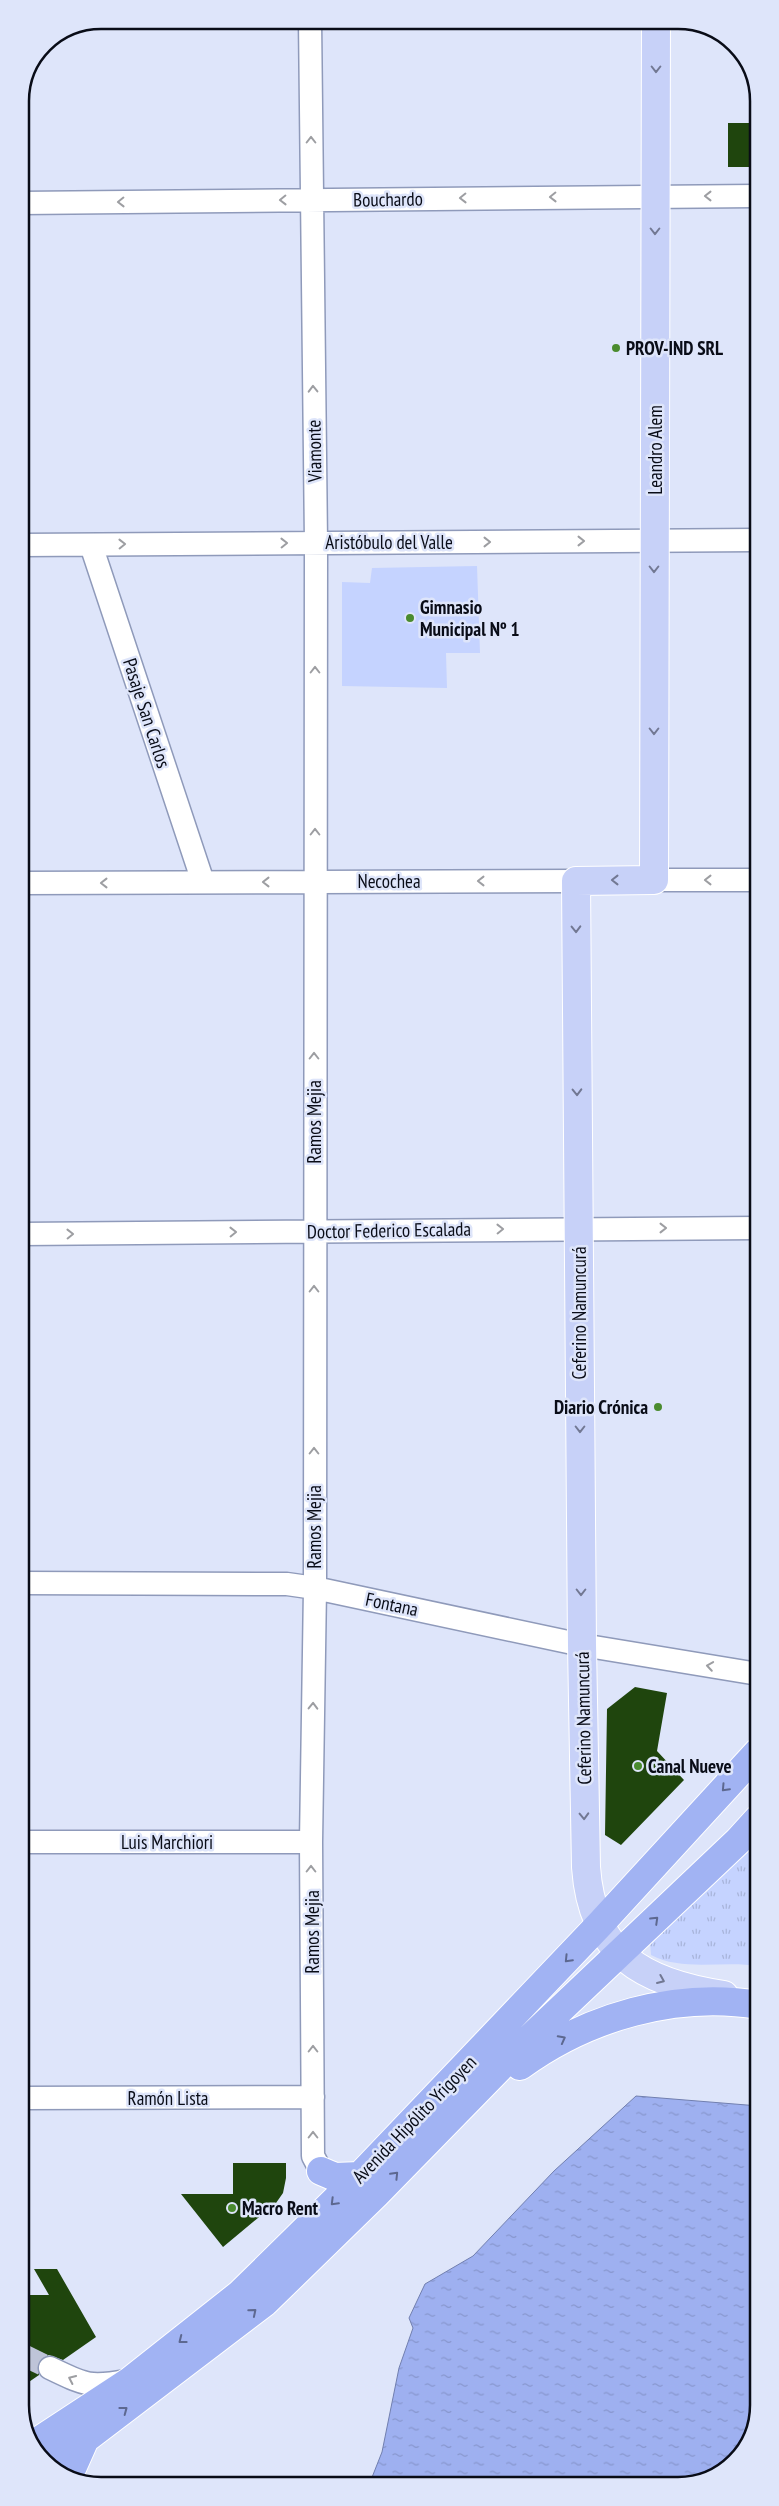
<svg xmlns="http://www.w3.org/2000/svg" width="779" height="2506" font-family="'PT Sans Narrow',sans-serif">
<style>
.green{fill:#c5d3ff}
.park{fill:url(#park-tufts)}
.water{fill:url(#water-ripples);stroke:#717faf}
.building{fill:#1f450d}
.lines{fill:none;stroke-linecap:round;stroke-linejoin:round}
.minor-tunnel{stroke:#bec4d8;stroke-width:22;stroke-dasharray:22 11;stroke-linecap:butt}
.minor-casing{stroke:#8f9aba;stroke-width:25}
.major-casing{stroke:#fff;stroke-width:30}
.highway-casing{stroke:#fff;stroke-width:30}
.minor{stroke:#fff;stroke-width:22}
.major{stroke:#c7d1f8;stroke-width:28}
.highway{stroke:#a1b3f3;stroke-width:28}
.oneway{stroke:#727893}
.oneway2{stroke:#9d9ea2}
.oneway3{stroke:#5d6890}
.poi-dot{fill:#4a8b2e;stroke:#dee5fa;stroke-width:2}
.labels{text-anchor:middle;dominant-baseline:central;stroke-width:5;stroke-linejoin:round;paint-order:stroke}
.street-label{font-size:19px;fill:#090c17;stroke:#dee5fa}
.poi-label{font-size:19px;font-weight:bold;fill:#090c17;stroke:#dee5fa;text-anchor:start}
.rim{fill:none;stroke:#090c17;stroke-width:2.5}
</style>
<defs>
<pattern id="park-tufts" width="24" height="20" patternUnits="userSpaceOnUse" patternTransform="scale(1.25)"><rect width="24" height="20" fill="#c5d3ff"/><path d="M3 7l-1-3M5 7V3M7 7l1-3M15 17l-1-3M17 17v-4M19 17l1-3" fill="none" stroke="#a8b4da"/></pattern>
<pattern id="water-ripples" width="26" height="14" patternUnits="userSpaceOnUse" patternTransform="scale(1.25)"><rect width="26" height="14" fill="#9eb0f0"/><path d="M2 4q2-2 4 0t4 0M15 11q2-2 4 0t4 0" fill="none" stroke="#8796cd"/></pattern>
</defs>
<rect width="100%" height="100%" fill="#dee5fa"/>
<!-- green -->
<path class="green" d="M477,566L480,653H446L447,688L342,686V582L370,583L372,568Z"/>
<!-- park -->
<path class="park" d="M758,1834V1966C724,1960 683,1972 651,1955L650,1942Z"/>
<!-- water -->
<path class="water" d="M636,2096L759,2106V2405L742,2455L699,2483L369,2485L382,2452L399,2368L413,2328L409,2318L425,2284L473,2256L554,2171Z"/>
<!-- building -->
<path class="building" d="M728,123H752V167H728Z
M635,1687L667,1693L657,1751L684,1780L621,1845L605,1835L607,1709Z
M233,2163H286V2178L283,2193L276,2203L223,2247L181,2194H233Z
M34,2269H57L96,2337L63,2360L49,2355L43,2357L38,2363L39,2375L23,2386V2295H49Z"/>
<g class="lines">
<!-- minor-tunnel -->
<path class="minor-tunnel" d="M23,2355L50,2368"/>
<defs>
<path id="minor" d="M310,20L316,543L315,1588L311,1842L313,2156L321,2171
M20,203L756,196
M21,545L757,540
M91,545L203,882
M654,880H757
M21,883L576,881
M21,1234L758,1228
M22,1583L287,1584L315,1588L582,1645L758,1674
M22,1842H311
M22,2098L313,2097
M50,2368C84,2384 88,2388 126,2381"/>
<path id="major" d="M656,20L654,880L576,881L582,1645L586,1867C592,1955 644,1983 724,1995"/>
<path id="highway" d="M520,2066C587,2017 676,1991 759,2005
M321,2171L335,2177L360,2176
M34,2444L130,2381L240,2294L360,2176L601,1923L758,1752
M47,2464L85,2439L265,2302L376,2194L509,2058L738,1841L758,1819
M69,2475L85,2439"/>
</defs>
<!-- minor casing -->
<use href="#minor" class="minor-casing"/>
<!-- major casing -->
<use href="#major" class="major-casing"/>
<!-- highway casing -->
<use href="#highway" class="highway-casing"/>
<!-- minor -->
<use href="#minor" class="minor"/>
<!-- major -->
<use href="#major" class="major"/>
<!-- highway -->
<use href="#highway" class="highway"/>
</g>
<!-- one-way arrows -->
<defs><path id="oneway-chevron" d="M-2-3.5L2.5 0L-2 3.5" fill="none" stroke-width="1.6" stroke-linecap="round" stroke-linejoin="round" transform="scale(1.25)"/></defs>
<g class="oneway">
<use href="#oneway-chevron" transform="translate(656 69) rotate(90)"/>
<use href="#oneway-chevron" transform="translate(655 231) rotate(90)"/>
<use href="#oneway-chevron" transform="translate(654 569) rotate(90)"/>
<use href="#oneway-chevron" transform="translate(654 731) rotate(90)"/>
<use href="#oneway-chevron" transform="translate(615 880) rotate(180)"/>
<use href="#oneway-chevron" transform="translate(576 929) rotate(89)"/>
<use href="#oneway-chevron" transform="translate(577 1092) rotate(89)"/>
<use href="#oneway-chevron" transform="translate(580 1429) rotate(90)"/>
<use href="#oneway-chevron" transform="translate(581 1592) rotate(90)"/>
<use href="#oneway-chevron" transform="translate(584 1816) rotate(88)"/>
<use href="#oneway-chevron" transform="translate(661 1980) rotate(23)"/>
</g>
<g class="oneway2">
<use href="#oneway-chevron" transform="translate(311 140) rotate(-90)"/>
<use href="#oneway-chevron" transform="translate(708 196) rotate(180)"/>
<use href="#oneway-chevron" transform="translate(553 197) rotate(179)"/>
<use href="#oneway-chevron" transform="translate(463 198) rotate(179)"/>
<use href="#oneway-chevron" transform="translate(283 200) rotate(179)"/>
<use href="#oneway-chevron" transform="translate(121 202) rotate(179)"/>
<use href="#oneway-chevron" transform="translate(313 389) rotate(-91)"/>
<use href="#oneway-chevron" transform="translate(581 541)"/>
<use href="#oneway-chevron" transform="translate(487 542)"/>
<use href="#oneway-chevron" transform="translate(284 543) rotate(-1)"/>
<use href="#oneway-chevron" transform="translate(122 544) rotate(-1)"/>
<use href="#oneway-chevron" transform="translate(315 670) rotate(-90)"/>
<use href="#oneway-chevron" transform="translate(315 832) rotate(-90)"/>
<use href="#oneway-chevron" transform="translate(708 880) rotate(180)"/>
<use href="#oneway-chevron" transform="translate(481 881) rotate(180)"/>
<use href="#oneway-chevron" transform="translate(266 882) rotate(180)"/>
<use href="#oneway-chevron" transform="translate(104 883) rotate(180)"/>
<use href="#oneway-chevron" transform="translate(314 1056) rotate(-90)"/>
<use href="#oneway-chevron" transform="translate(663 1228)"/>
<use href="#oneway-chevron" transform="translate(500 1229) rotate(-1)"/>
<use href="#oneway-chevron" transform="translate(233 1232) rotate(-1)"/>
<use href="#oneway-chevron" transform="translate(70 1234) rotate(-1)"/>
<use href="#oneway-chevron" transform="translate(314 1289) rotate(-90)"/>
<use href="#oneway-chevron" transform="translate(314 1451) rotate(-90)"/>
<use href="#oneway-chevron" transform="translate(710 1666) rotate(-171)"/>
<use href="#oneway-chevron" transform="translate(313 1706) rotate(-89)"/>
<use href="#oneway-chevron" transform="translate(311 1869) rotate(-90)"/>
<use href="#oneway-chevron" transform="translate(313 2049) rotate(-90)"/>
<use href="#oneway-chevron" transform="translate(313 2135) rotate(-90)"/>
<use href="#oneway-chevron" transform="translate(72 2379) rotate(-155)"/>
</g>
<g class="oneway3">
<use href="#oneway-chevron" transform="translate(725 1788) rotate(133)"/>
<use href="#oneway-chevron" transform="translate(655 1920) rotate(-44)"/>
<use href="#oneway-chevron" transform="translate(568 1959) rotate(134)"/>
<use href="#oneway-chevron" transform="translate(562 2039) rotate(-28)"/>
<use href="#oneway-chevron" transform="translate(395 2175) rotate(-46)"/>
<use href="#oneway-chevron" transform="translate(334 2202) rotate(135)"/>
<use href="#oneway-chevron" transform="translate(253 2312) rotate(-40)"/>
<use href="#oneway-chevron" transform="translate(182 2340) rotate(142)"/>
<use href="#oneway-chevron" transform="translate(124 2410) rotate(-37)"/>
</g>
<!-- markers -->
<g class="poi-dot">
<circle cx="616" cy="348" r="5"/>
<circle cx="410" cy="618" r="5"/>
<circle cx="658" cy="1407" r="5"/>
<circle cx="638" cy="1766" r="5"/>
<circle cx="232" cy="2208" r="5"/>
</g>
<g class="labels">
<!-- street labels -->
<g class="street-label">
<text transform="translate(388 199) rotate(-1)">Bouchardo</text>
<text transform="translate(655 450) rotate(-90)">Leandro Alem</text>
<text transform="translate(314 451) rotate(-91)">Viamonte</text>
<text x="389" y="542">Aristóbulo del Valle</text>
<text transform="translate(147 713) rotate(72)">Pasaje San Carlos</text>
<text x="389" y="881">Necochea</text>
<text transform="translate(314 1122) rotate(-90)">Ramos Mejia</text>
<text transform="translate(389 1230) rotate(-1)">Doctor Federico Escalada</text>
<text transform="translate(579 1313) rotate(-90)">Ceferino Namuncurá</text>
<text transform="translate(314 1527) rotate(-90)">Ramos Mejia</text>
<text transform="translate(392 1604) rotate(12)">Fontana</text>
<text transform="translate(583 1718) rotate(-91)">Ceferino Namuncurá</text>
<text x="167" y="1842">Luis Marchiori</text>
<text transform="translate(312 1932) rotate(-90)">Ramos Mejia</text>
<text x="168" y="2098">Ramón Lista</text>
<text transform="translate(414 2119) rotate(-46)">Avenida Hipólito Yrigoyen</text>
</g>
<!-- poi labels -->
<g class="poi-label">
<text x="626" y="348">PROV-IND SRL</text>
<text x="420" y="607">Gimnasio<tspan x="420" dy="22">Municipal Nº 1</tspan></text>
<text x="648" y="1407" text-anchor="end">Diario Crónica</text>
<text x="648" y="1766">Canal Nueve</text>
<text x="242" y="2208">Macro Rent</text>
</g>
</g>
<!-- crop -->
<path d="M0 0H779V2506H0ZM101 29H678A72 72 0 0 1 750 101V2405A72 72 0 0 1 678 2477H101A72 72 0 0 1 29 2405V101A72 72 0 0 1 101 29Z" fill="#dee5fa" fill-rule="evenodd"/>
<path class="rim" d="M101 29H678A72 72 0 0 1 750 101V2405A72 72 0 0 1 678 2477H101A72 72 0 0 1 29 2405V101A72 72 0 0 1 101 29Z"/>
</svg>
